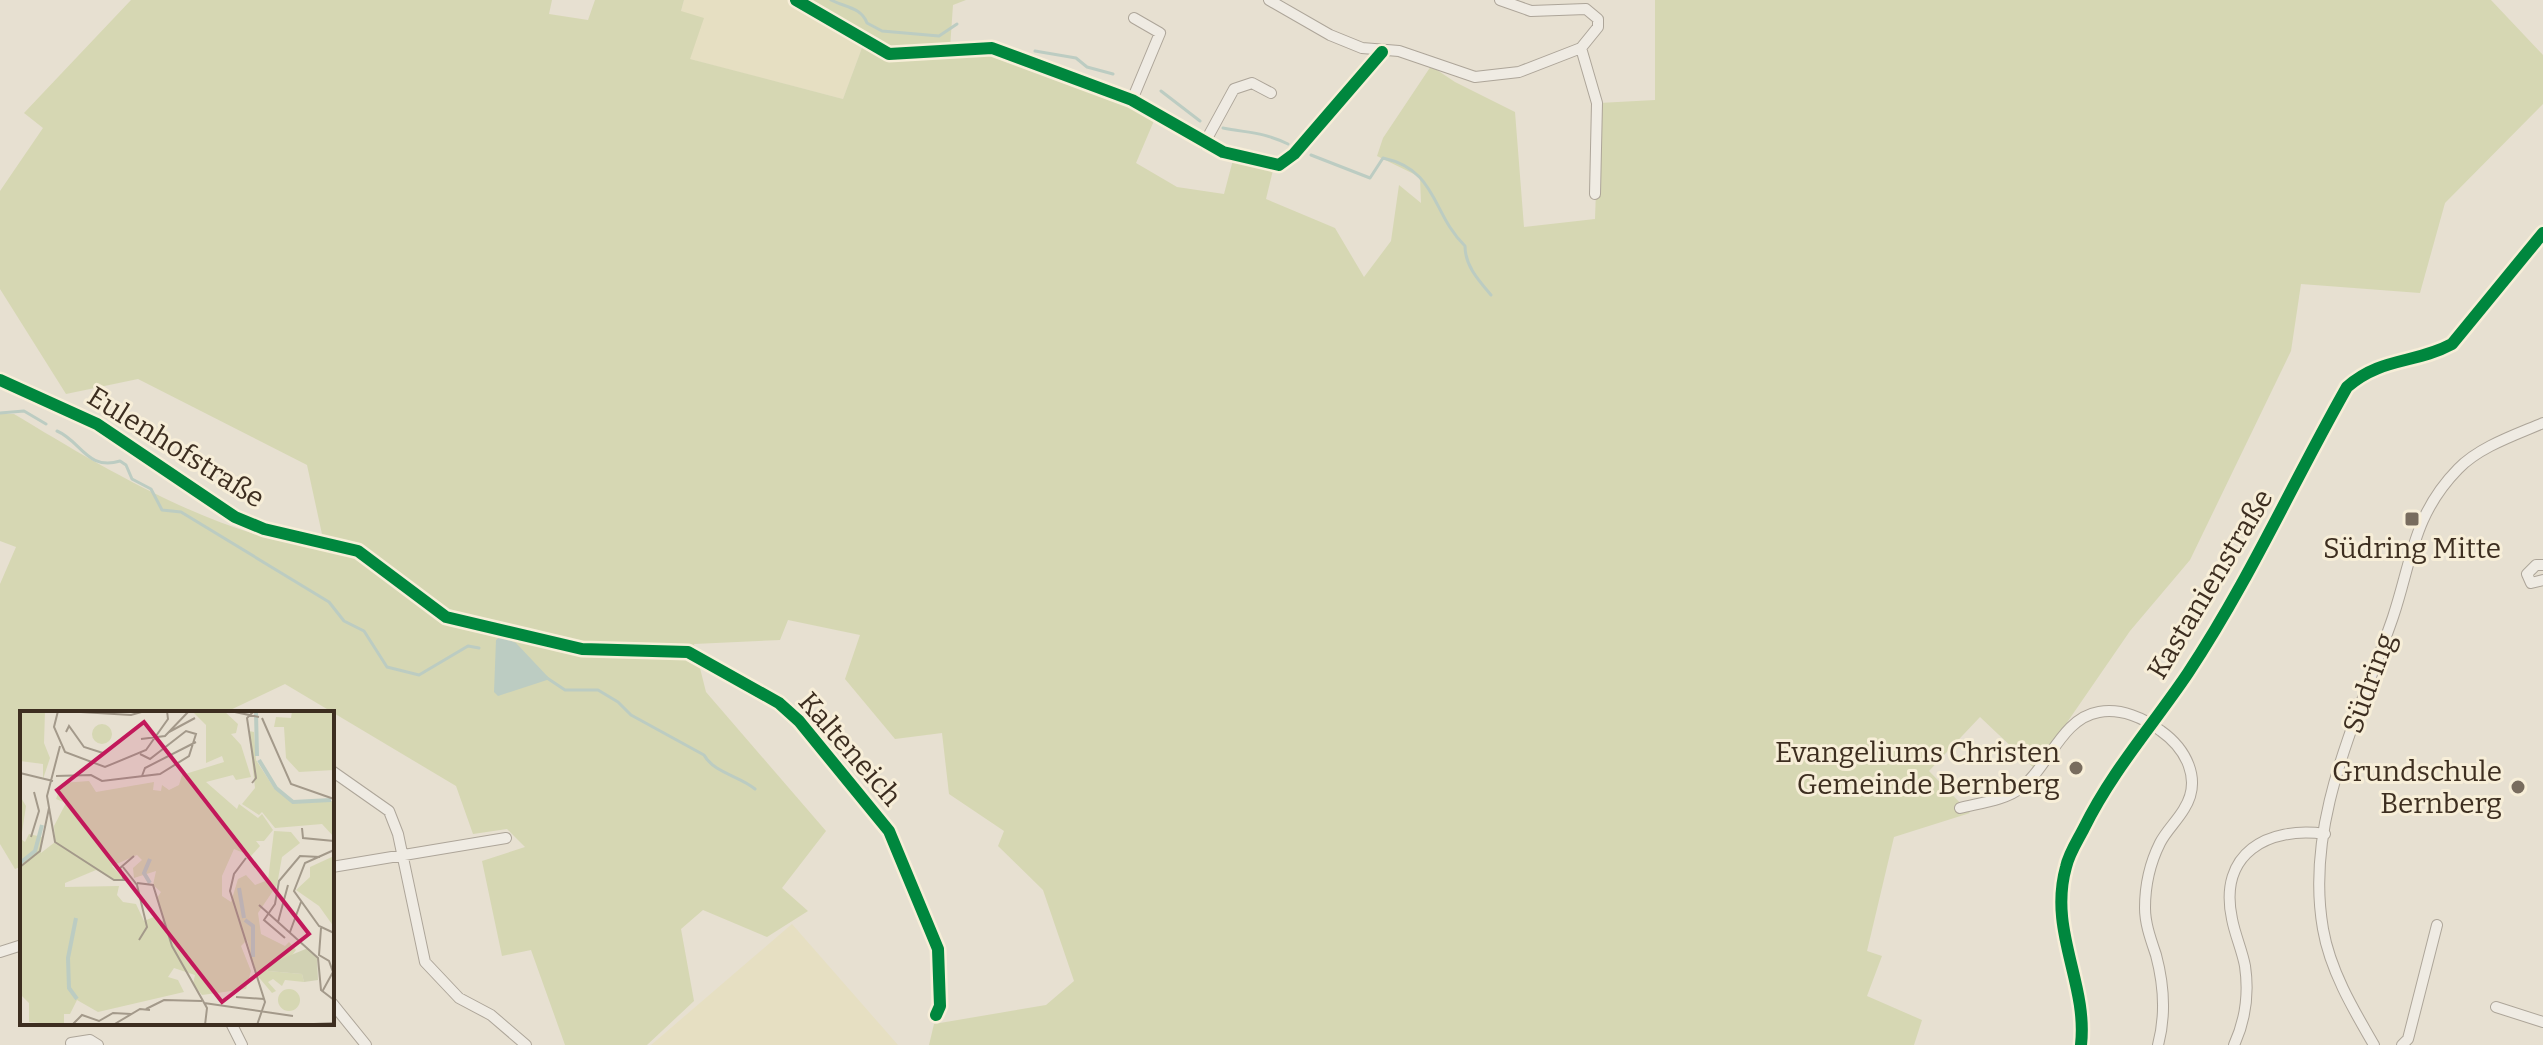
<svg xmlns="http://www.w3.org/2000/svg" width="2543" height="1045" font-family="Bitter,serif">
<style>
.farmland{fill:#e6dfc2}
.green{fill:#d6d7b3}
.water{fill:#bcccc2}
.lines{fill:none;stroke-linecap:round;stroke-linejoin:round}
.stream{stroke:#bcccc2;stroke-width:3}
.minor-casing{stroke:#ada599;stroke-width:12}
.minor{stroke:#efebe3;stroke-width:10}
.cycleway-casing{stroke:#f7eed8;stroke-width:17}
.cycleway{stroke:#00873e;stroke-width:12}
.poi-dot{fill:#786c5e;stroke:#f7eed8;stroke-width:3}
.labels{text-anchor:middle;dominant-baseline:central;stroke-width:6;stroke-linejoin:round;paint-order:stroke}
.street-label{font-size:28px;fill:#3d2e20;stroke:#f7eed8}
.poi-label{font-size:28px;fill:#3d2e20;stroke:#f7eed8;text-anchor:end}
.inset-river{fill:none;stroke:#bcccc2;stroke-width:4}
.inset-road{fill:none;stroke:#a3998a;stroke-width:2}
.view{fill:#c2185b;fill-opacity:0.15;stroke:#c2185b;stroke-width:4}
.inset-edge{fill:none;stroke:#3d2e20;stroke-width:4}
</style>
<rect width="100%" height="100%" fill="#e7e0d1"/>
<!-- farmland -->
<path class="farmland" d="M684,0H795L863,45L843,99L689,59L681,11Z
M792,924L898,1045H651Z"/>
<!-- green -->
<path class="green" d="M131,0H552L549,14L588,20L595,0H684L681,11L704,18L690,59L843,99L863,45L795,0H966L953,5L950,48L985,47L1132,101L1156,116L1136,163L1177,187L1224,194L1234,156L1274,166L1266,199L1335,228L1364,277L1391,241L1399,185L1421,203L1420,177L1377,156L1383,138L1431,66L1455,82L1515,112L1524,227L1595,219L1599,103L1655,100V0H2491L2543,55V104L2445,203L2420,293L2301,284L2291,351L2190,560L2130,631L2035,769L1980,717L1929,771L1970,813L1894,837L1867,951L1882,956L1867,996L1922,1020L1914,1045H929L934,1024L1046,1005L1074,981L1043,890L998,846L1004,831L949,794L942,733L895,739L845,679L860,635L788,620L780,640L694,644L706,692L826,831L782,888L808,911L767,937L703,910L681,929L694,1001L647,1045H565L531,950L502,956L482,861L525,847L507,829L473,834L456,786L285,684L224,713H22V866L15,869L0,844V584L16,547L0,541V414H14C102,467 222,540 325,548L307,465L138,379L66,394L0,289V191L43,128L24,113Z"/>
<!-- water -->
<path class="water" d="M501,636L516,643L550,679L498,696L494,692L496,640Z"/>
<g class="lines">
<!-- stream -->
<path class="stream" d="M831,0C844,7 861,7 867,23L882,31L939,36L957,24
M1035,51L1076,58L1087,67L1113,74
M1161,91L1200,121
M1223,128C1249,133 1263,132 1288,144
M1311,155L1370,178L1383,158C1438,170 1431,213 1465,246C1465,266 1479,281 1491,295
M0,413L24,411L46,424
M57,431C81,441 87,471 120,461L126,465L132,479L151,489L162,510L181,512L329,602L344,621L364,631L387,667L419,675L468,646L479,648
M547,678L565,690H598L618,702L631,715L704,755C714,773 740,776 755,789"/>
<defs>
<path id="minor" d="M796,0L889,54L992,48L1132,100L1223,152L1279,165L1294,154L1382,52
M1269,0L1330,35L1362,48L1399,51L1475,77L1519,72L1581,48L1598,27V19L1586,9L1531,11L1500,0
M1581,48L1597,103L1595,194
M1132,100L1160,33L1134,18
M1204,144L1234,89L1252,83L1271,93
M0,380L97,424L235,517L264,529L358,551L446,617L582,649L688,652L779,703L799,721L889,831L938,949L940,1006L936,1015
M2543,565H2536L2527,574L2531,583L2543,580
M332,771L389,811L398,834L425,962L459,998L491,1015L526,1045
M1960,808C1980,803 2006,800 2022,787C2049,766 2062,718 2099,712C2121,708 2144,718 2161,731C2185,748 2203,779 2184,809C2177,821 2166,831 2160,843C2150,863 2145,886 2145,908C2145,924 2151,940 2156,955C2164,985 2166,1015 2158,1045
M332,867L506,838
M0,952L22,945
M332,1003L366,1045
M2496,1007L2543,1022
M231,1023L242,1045
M71,1043L90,1040L98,1045
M2081,1045C2088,983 2048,931 2066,867C2069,853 2078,840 2084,828C2112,771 2153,725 2188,673C2249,581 2293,482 2347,387C2381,357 2415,364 2452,344L2543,233
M2234,1045C2245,1021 2249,993 2245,966C2242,950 2235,935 2232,919C2218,853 2268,826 2325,834
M2374,1045C2353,1009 2330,970 2323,929C2304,821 2359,716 2393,617C2412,560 2413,515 2458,469C2479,447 2515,435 2543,423
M2402,1045L2408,1039L2437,925"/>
</defs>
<!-- minor casing -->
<use href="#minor" class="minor-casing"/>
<!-- minor -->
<use href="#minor" class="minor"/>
<defs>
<path id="cycleway" d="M796,0L889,54L992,48L1132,100L1223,152L1279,165L1294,154L1382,52
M0,380L97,424L235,517L264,529L358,551L446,617L582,649L688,652L779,703L799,721L889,831L938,949L940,1006L936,1015
M2081,1045C2088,983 2048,931 2066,867C2069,853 2078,840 2084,828C2112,771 2153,725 2188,673C2249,581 2293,482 2347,387C2381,357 2415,364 2452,344L2543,233"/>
</defs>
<!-- cycleway casing -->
<use href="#cycleway" class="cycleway-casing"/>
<!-- cycleway -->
<use href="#cycleway" class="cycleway"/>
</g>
<!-- markers -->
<g class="poi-dot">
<rect x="2404" y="511" width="16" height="16" rx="4"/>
<circle cx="2076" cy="768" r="8"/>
<circle cx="2518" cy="787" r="8"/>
</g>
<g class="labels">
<!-- street labels -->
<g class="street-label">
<text transform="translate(176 447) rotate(32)">Eulenhofstraße</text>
<text transform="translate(2210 584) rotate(-59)">Kastanienstraße</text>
<text transform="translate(2369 683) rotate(-70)">Südring</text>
<text transform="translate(850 749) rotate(49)">Kalteneich</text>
</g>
<!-- poi labels -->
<g class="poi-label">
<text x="2412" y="548" text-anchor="middle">Südring Mitte</text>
<text x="2060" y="752">Evangeliums Christen<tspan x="2060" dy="32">Gemeinde Bernberg</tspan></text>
<text x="2502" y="771">Grundschule<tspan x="2502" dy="32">Bernberg</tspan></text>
</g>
</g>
<!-- overview -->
<g transform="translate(20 711)">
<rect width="314" height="314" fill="#e7e0d1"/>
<path d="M0,0H25L24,32L30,47L23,68V53L0,50ZM172,0H204L218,13L216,22L211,23L221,34L231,66L216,69L213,64L186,71L217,98L219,93L238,107L242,103L253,119L244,130H236L240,135L231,145L214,138L202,165V185L211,191L218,168L226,164L235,174L248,169L254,120L271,121L280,132L262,146L257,174L238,202L241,223L265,235L269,231L276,239L270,247L247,254L248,260L282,263L284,271L265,269L262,275L253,268L248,271L256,280L252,282L236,263L227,229L221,235L231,260L226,278L182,284L173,273L175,264L154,257L148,266L158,269L164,281L78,301L57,289L50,303H44V314L9,311V292L0,283V85L6,95L1,128L5,131L9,123L22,126L21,142L35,131L34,115L46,92L36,88L42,72L69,70L76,81L134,71L133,79L141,80L142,74L149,79L159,74L162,64L204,51L202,45L186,52V14ZM117,144L122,149L113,157L114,167L136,160L133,174L141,181L137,187L144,209L140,211L136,205L124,210L116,193L103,191L97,184L99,175L45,176V172L76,159L96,169L104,168L92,155ZM272,0H314V59L279,61L266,47L264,16H254L256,6L271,7ZM72 23a10 10 0 1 1 20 0a10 10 0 1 1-20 0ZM229,20L234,21L236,49L254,77L278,92L314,90V126L302,113L255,117L242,101L239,104L222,93L235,77ZM314,145V216L299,195L276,179L290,166V156ZM258 289a11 11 0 1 1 22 0a11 11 0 1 1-22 0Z" fill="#d6d7b3" fill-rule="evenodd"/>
<path d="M288,237L297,247L298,269L284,271L282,263L248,260L247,254Z" fill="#d1d1b3"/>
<path class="inset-river" d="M236,1L237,45M239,49L256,77L273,91L311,89M130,148L124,162L130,172M0,152L15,140L22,114M219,177L224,207M56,207L48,247L49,277L57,288M225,209L233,215V246"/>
<path class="inset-road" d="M38,0L34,16L45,41L85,56L126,39L148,8L147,0M44,0L111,4L125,0M210,0L239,6M242,7L271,73L314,88M46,21L49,15L64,36L83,42M149,21L175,7M121,28L145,25L169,0M40,35L27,85L35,131L94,169H104L100,157L114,145M0,62L33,70M36,65L71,64L82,70L140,63L169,45L176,23L166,20L130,48L120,43M122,65L125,57L176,31M232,72L236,67L227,7L234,0M282,117L283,127L314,130M11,126L19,100L14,81M314,139L285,152L274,180L299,215L314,222M226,147L214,163L210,180L245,291L237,314M0,156L20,140L29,97M103,156L117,174L127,216L119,229M117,172L133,174L152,235L187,297L185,314M239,194L298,247L301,279L314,289M258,211L268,174M301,217L299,244L309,250L313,261L302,281M270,221L281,191M265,227L244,209L255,193L259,170L280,145L300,146M216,286L244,288M184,292L273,305M126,298L144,289L182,290M52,314L62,304L79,310L93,302L111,303M93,314L120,298L130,299M274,314L314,312"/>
<path class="view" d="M124,11L289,223L202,291L37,79Z"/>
<rect width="314" height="314" class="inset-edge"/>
</g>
</svg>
